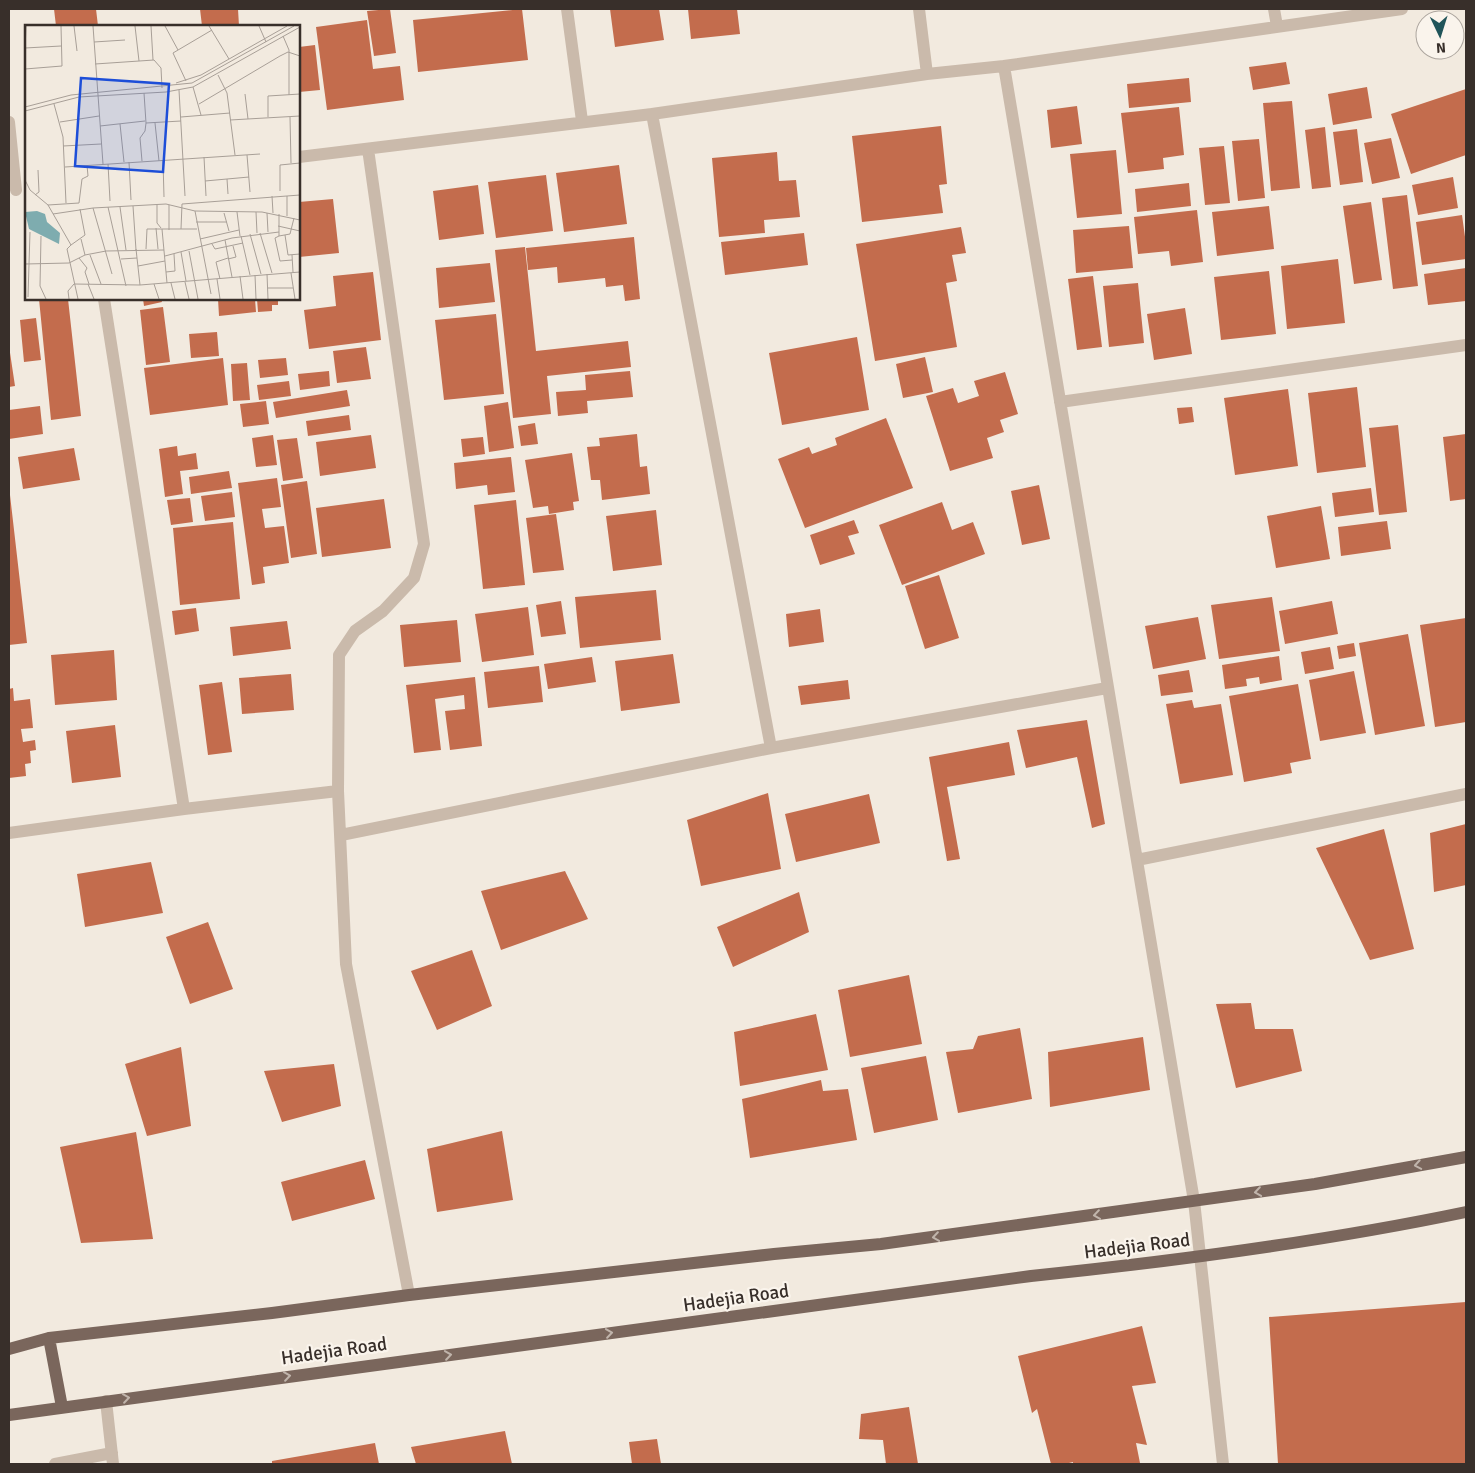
<svg xmlns="http://www.w3.org/2000/svg" width="1475" height="1473" font-family="Signika,sans-serif">
<style>
.building{fill:#c36c4d}
.lines{fill:none;stroke-linecap:round;stroke-linejoin:round}
.street{stroke:#cabaab;stroke-width:12}
.primary{stroke:#7a665c;stroke-width:12}
.oneway{stroke:#c0b4ab}
.labels{text-anchor:middle;dominant-baseline:central;stroke-width:4.5;stroke-linejoin:round;paint-order:stroke}
.street-label{font-size:19px;fill:#382f2a;stroke:#faf4ec}
.inset-road{fill:none;stroke:#a89f97;stroke-width:1}
.view{fill:#1d4ed8;fill-opacity:0.15;stroke:#1d4ed8;stroke-width:2.5}
.inset-edge{fill:none;stroke:#382f2a;stroke-width:2.5}
</style>
<rect width="100%" height="100%" fill="#f2eadf"/>
<!-- building -->
<path class="building" d="M54,9H96L98,26H56Z
M200,9H238L239,26H202Z
M390,9L396,53L374,56L367,11Z
M522,9L528,60L418,72L413,20Z
M610,9H659L664,40L615,47Z
M688,9H737L740,34L691,39Z
M367,20L373,69L400,66L404,100L327,110L316,27Z
M315,45L320,90L299,92V47Z
M1286,62L1290,84L1253,90L1249,67Z
M1189,78L1191,102L1129,108L1127,84Z
M1367,87L1372,118L1333,125L1328,94Z
M1466,89V155L1411,174L1391,114Z
M1292,101L1300,188L1271,191L1263,103Z
M1077,106L1082,144L1051,148L1047,110Z
M1179,107L1184,155L1163,158L1164,169L1128,173L1121,113Z
M941,126L947,184L939,185L943,213L862,222L852,136Z
M1325,127L1331,187L1312,189L1305,130Z
M1357,129L1363,182L1340,185L1333,132Z
M1391,138L1400,178L1372,184L1364,143Z
M1259,139L1265,198L1238,201L1232,141Z
M1224,146L1230,203L1205,205L1199,148Z
M1116,150L1122,214L1077,218L1070,154Z
M777,152L779,181L796,180L800,217L764,220L765,233L719,237L712,158Z
M619,165L627,224L564,232L556,173Z
M546,175L553,231L496,238L488,182Z
M1453,177L1458,208L1418,215L1412,185Z
M1189,183L1191,206L1137,212L1135,189Z
M478,185L484,234L439,240L433,191Z
M1407,195L1418,286L1393,289L1382,198Z
M333,199L339,253L299,257V202Z
M1371,202L1382,280L1354,284L1343,206Z
M1269,206L1274,249L1217,256L1212,212Z
M1197,210L1203,262L1171,266L1169,251L1138,254L1134,217Z
M1462,215L1466,244V259L1422,265L1416,222Z
M1129,226L1133,268L1076,273L1073,230Z
M961,227L966,253L952,255L957,281L946,283L957,347L875,361L856,244Z
M804,233L808,265L725,275L721,242Z
M634,237L640,299L625,301L623,285L606,287L605,278L558,283L557,267L528,270L526,248Z
M525,247L536,351L628,341L631,367L547,376L551,414L513,418L495,250Z
M1338,259L1345,323L1287,329L1281,266Z
M490,263L495,302L439,308L436,268Z
M1466,268V301L1428,305L1424,274Z
M1269,271L1276,334L1221,340L1214,277Z
M373,272L381,340L309,349L304,310L336,306L333,276Z
M1093,276L1102,347L1077,350L1068,279Z
M1138,283L1144,343L1109,347L1103,286Z
M39,299H68L81,416L51,420Z
M143,299H161L162,302L144,306Z
M218,299H255L256,312L219,316Z
M257,299H278V305H272V311L258,312Z
M163,307L170,362L146,365L140,310Z
M1185,308L1192,354L1154,360L1147,314Z
M496,314L504,394L444,400L435,320Z
M36,318L41,360L24,362L20,320Z
M217,332L219,356L191,358L189,334Z
M857,337L869,410L782,425L769,353Z
M9,346L15,386L9,387Z
M366,347L371,379L337,383L333,351Z
M925,357L933,392L903,398L896,364Z
M223,358L228,405L150,415L144,368Z
M286,358L288,375L260,378L258,360Z
M247,363L250,400L233,401L231,364Z
M329,371L330,386L300,390L298,374Z
M630,371L633,397L587,401L588,413L558,416L556,392L586,390L585,375Z
M1005,372L1018,414L1000,420L1004,432L987,438L993,458L950,471L926,396L953,388L958,403L979,396L974,381Z
M289,381L291,396L259,400L257,385Z
M1357,387L1366,467L1317,473L1308,393Z
M1288,389L1298,466L1235,475L1224,398Z
M347,390L350,406L276,418L273,402Z
M266,401L269,424L243,427L240,404Z
M508,402L514,448L489,452L484,406Z
M40,406L43,434L9,439V410Z
M1192,407L1194,422L1179,424L1177,408Z
M349,415L351,430L308,436L306,421Z
M886,418L913,488L805,528L778,459L809,447L812,454L837,445L835,438Z
M535,423L538,444L521,446L518,426Z
M1398,425L1407,512L1379,515L1369,428Z
M637,434L640,467L647,466L650,494L602,500L600,480H591L587,447L600,446L599,438Z
M1466,434V499L1450,501L1443,437Z
M273,435L277,465L256,467L252,438Z
M371,435L376,468L320,476L316,442Z
M483,437L485,454L463,457L461,439Z
M297,438L303,478L283,481L277,440Z
M177,446L178,456L196,453L198,469L180,471L183,494L165,497L159,449Z
M74,448L80,480L23,489L18,457Z
M572,453L579,501L573,502L574,510L549,514L548,506L533,508L525,460Z
M511,457L515,492L488,495L487,485L456,489L454,463Z
M229,471L232,488L191,494L189,477Z
M277,478L281,507L262,509L265,528L284,526L289,563L263,567L265,583L252,585L238,483Z
M307,481L317,554L291,558L281,485Z
M1039,485L1050,539L1022,545L1011,491Z
M1371,488L1374,512L1335,517L1332,493Z
M232,492L235,517L205,521L201,496Z
M9,495H10L27,643L9,645Z
M190,498L193,522L171,525L167,500Z
M384,499L391,548L322,557L316,508Z
M516,500L525,585L483,589L474,505Z
M942,502L952,530L973,522L985,554L902,585L879,525Z
M1321,506L1330,559L1276,568L1267,516Z
M656,510L662,565L613,571L606,516Z
M556,514L564,570L533,573L526,518Z
M854,520L859,533L848,536L855,554L820,565L810,535Z
M1387,521L1391,549L1341,556L1338,527Z
M233,522L240,599L180,605L173,528Z
M939,575L959,638L925,649L905,586Z
M656,590L661,640L580,648L575,597Z
M1272,597L1280,651L1219,659L1211,605Z
M561,601L566,634L541,637L536,605Z
M1332,601L1338,634L1285,644L1279,611Z
M528,607L534,655L482,662L475,614Z
M196,608L199,631L175,635L172,611Z
M820,609L824,642L789,647L786,614Z
M1198,617L1206,659L1153,669L1145,626Z
M1466,618V722L1435,727L1420,625Z
M457,620L461,662L404,667L400,625Z
M287,621L291,649L233,656L230,627Z
M1408,634L1425,726L1375,735L1359,643Z
M1354,643L1356,656L1339,659L1337,646Z
M1330,647L1334,669L1305,674L1301,652Z
M114,650L117,700L55,705L51,655Z
M673,654L680,703L621,711L615,661Z
M1279,656L1282,680L1260,684L1259,677L1246,679L1247,686L1225,689L1222,665Z
M592,657L596,682L548,689L544,664Z
M539,666L543,702L488,708L484,672Z
M1189,670L1193,692L1161,696L1158,675Z
M1354,671L1366,733L1320,741L1309,680Z
M291,674L294,710L242,714L239,678Z
M475,677L482,746L450,750L445,711L465,709L464,695L435,699L441,750L414,753L406,685Z
M848,680L850,699L801,705L798,686Z
M222,682L232,752L208,755L199,685Z
M1298,684L1311,759L1290,763L1292,773L1244,782L1229,696Z
M13,688L14,701L30,699L33,728L21,729L23,742L35,740L36,750L30,751L31,763L25,764L26,776L9,778V689Z
M1192,700L1194,708L1221,704L1233,775L1180,784L1166,704Z
M1087,720L1105,824L1092,828L1077,757L1026,768L1017,730Z
M115,725L121,777L72,783L66,731Z
M1009,742L1015,775L947,787L960,859L947,861L929,757Z
M768,793L781,869L701,886L687,820Z
M869,794L880,843L796,862L785,814Z
M1466,824V885L1434,892L1430,833Z
M1384,829L1414,949L1370,960L1316,848Z
M151,862L163,913L85,927L77,874Z
M565,871L588,919L501,950L481,891Z
M799,892L809,932L733,967L717,927Z
M208,922L233,989L190,1004L166,937Z
M472,950L492,1006L437,1030L411,971Z
M909,975L922,1044L850,1057L838,990Z
M1251,1003L1255,1029H1293L1302,1071L1236,1088L1216,1004Z
M816,1014L828,1070L740,1086L734,1032Z
M1020,1028L1032,1099L958,1113L946,1052L973,1049L978,1036Z
M1143,1037L1150,1090L1050,1107L1048,1052Z
M181,1047L191,1126L147,1136L125,1064Z
M926,1056L938,1120L874,1133L861,1068Z
M334,1064L341,1106L282,1122L264,1071Z
M821,1080L823,1091L848,1089L857,1140L750,1158L742,1099Z
M502,1131L513,1200L437,1212L427,1149Z
M136,1132L153,1239L81,1243L60,1147Z
M365,1160L375,1199L292,1221L281,1182Z
M1466,1302V1464H1278L1269,1317Z
M1142,1326L1156,1383L1132,1386L1147,1445L1136,1443L1140,1463L1073,1464V1462L1065,1464H1051L1037,1409L1032,1413L1018,1356Z
M909,1407L918,1464H886L883,1440L859,1439L861,1414Z
M505,1431L512,1464H416L411,1447Z
M657,1439L661,1464H632L629,1442Z
M375,1443L379,1464H272V1461Z"/>
<g class="lines">
<!-- street -->
<path class="street" d="M567,9L582,121
M919,9L927,74
M1274,9L1277,26
M1004,66L1194,1201L1223,1464
M652,114L771,748
M9,122L16,190
M368,149L424,544L414,578L383,611L355,631L339,655L338,791L346,964L409,1295
M299,157L652,114L927,74L1004,66L1402,9
M104,299L184,809
M1060,402L1466,345
M9,833L184,809L338,791
M341,835L771,748L1107,688
M1137,860L1466,794
M106,1401L113,1464
M55,1464L112,1453"/>
<!-- primary -->
<path class="primary" d="M49,1338L62,1407
M9,1349L49,1338L272,1313L409,1295L774,1254L881,1244L1315,1184L1466,1157
M9,1415L1031,1276C1177,1261 1322,1242 1466,1212"/>
</g>
<!-- one-way arrows -->
<defs><path id="oneway-chevron" d="M-2-3.5L2.5 0L-2 3.5" fill="none" stroke-width="1.6" stroke-linecap="round" stroke-linejoin="round" transform="scale(1.25)"/></defs>
<g class="oneway">
<use href="#oneway-chevron" transform="translate(1418 1165) rotate(170)"/>
<use href="#oneway-chevron" transform="translate(1258 1192) rotate(172)"/>
<use href="#oneway-chevron" transform="translate(1097 1215) rotate(172)"/>
<use href="#oneway-chevron" transform="translate(936 1237) rotate(172)"/>
<use href="#oneway-chevron" transform="translate(609 1333) rotate(-8)"/>
<use href="#oneway-chevron" transform="translate(448 1355) rotate(-8)"/>
<use href="#oneway-chevron" transform="translate(287 1376) rotate(-8)"/>
<use href="#oneway-chevron" transform="translate(126 1398) rotate(-8)"/>
</g>
<g class="labels">
<!-- street labels -->
<g class="street-label">
<text transform="translate(1137 1246) rotate(-7)">Hadejia Road</text>
<text transform="translate(736 1298) rotate(-8)">Hadejia Road</text>
<text transform="translate(334 1351) rotate(-8)">Hadejia Road</text>
</g>
</g>
<!-- overview -->
<g transform="translate(25 25)">
<rect width="275" height="275" fill="#f2eadf"/>
<path d="M12,186L20,189L22,197L35,208L34,219L4,204L0,187Z" fill="#7eacaf"/>
<path class="inset-road" d="M49,1L52,26M68,1L78,139M110,1L114,36M126,1L128,35M140,1L153,25M184,1L204,34M234,1L241,17M258,11L264,25V70M69,17L100,15M0,23L36,21M0,26L1,1M70,39L129,35L136,43L137,63M0,44L37,41L36,1M193,50L202,68L210,130M161,56L148,28L187,5M151,58L176,50L262,1M168,62L176,90M154,65L160,171M220,69L223,94M29,79L38,112L41,178M174,79L255,31L263,27L275,31M0,82L46,70L167,58L269,1M0,86L54,72L141,67L168,62L275,2M156,92L205,88M243,92V71L275,69M265,92L266,138M205,95L275,91M35,97L74,91M121,98L156,96M130,98L134,136M95,99L99,137M75,101L120,96M38,121L76,119M222,130L225,167M179,132L181,171M117,136L115,113L120,106L121,98L119,68M138,136L139,172M104,137L106,175M83,139L85,176M40,142L235,129M202,154L203,169M0,155L5,165L23,180L54,178L57,154L63,151L62,140M180,156L224,152M255,166V140L275,138M10,170L14,167L13,145M247,171L248,188M262,171V191M23,180L46,220L42,224L53,274M132,180V198L136,203M108,181L111,225M83,182L101,261M95,182L101,225M68,183L87,249M170,186L186,269M212,187L215,211M231,187L232,208M199,188L204,206M242,188L243,207M28,189L68,183L141,179L170,186L237,187L275,195M254,189V211L250,213L255,236L267,235M171,197H202M253,201L275,206M131,203L133,224M137,204L142,258M156,204L157,179L275,170M144,205V180M235,208L247,248M225,209L236,249M260,210L263,230L275,229M16,211L15,261L21,274M216,211L225,250M254,211L265,209L269,193M56,214L60,230M175,214L214,205M200,215L207,252M187,219L190,224L218,218M46,220L60,210L55,184M111,224L115,260M121,224L122,204H172M164,226L173,274M156,227L161,256M65,230L76,259M267,230L268,247M140,231L207,213L254,207M54,233L62,243L60,247L64,259M96,234L112,233M203,234L211,232L208,221M44,238L60,230L81,226L139,225M0,239L44,238M113,241L140,236M141,247L150,246L149,229M266,248L270,274M242,249L243,274M230,250L231,274M215,251L218,274M192,254L195,274M195,254L191,237L203,233M160,257L164,274M146,258L150,274M63,259L69,274M129,259L134,274M242,263H268M3,272L5,207M44,274L43,266L49,259L115,260L275,247"/>
<path class="view" d="M56,53L144,59L138,147L50,141Z"/>
<rect width="275" height="275" class="inset-edge"/>
</g>
<!-- border -->
<rect width="1475" height="1473" fill="none" stroke="#382f2a" stroke-width="20"/>
<!-- north arrow -->
<g transform="translate(1440 35) rotate(176)"><circle r="24" fill="#faf4ec" stroke="#aca59e"/>
<path d="M0-4L9 19L0 12L-9 19Z" fill="#205459"/>
<text y="-8" font-size="14" font-weight="bold" text-anchor="middle" fill="#382f2a">N</text>
</g>
</svg>
